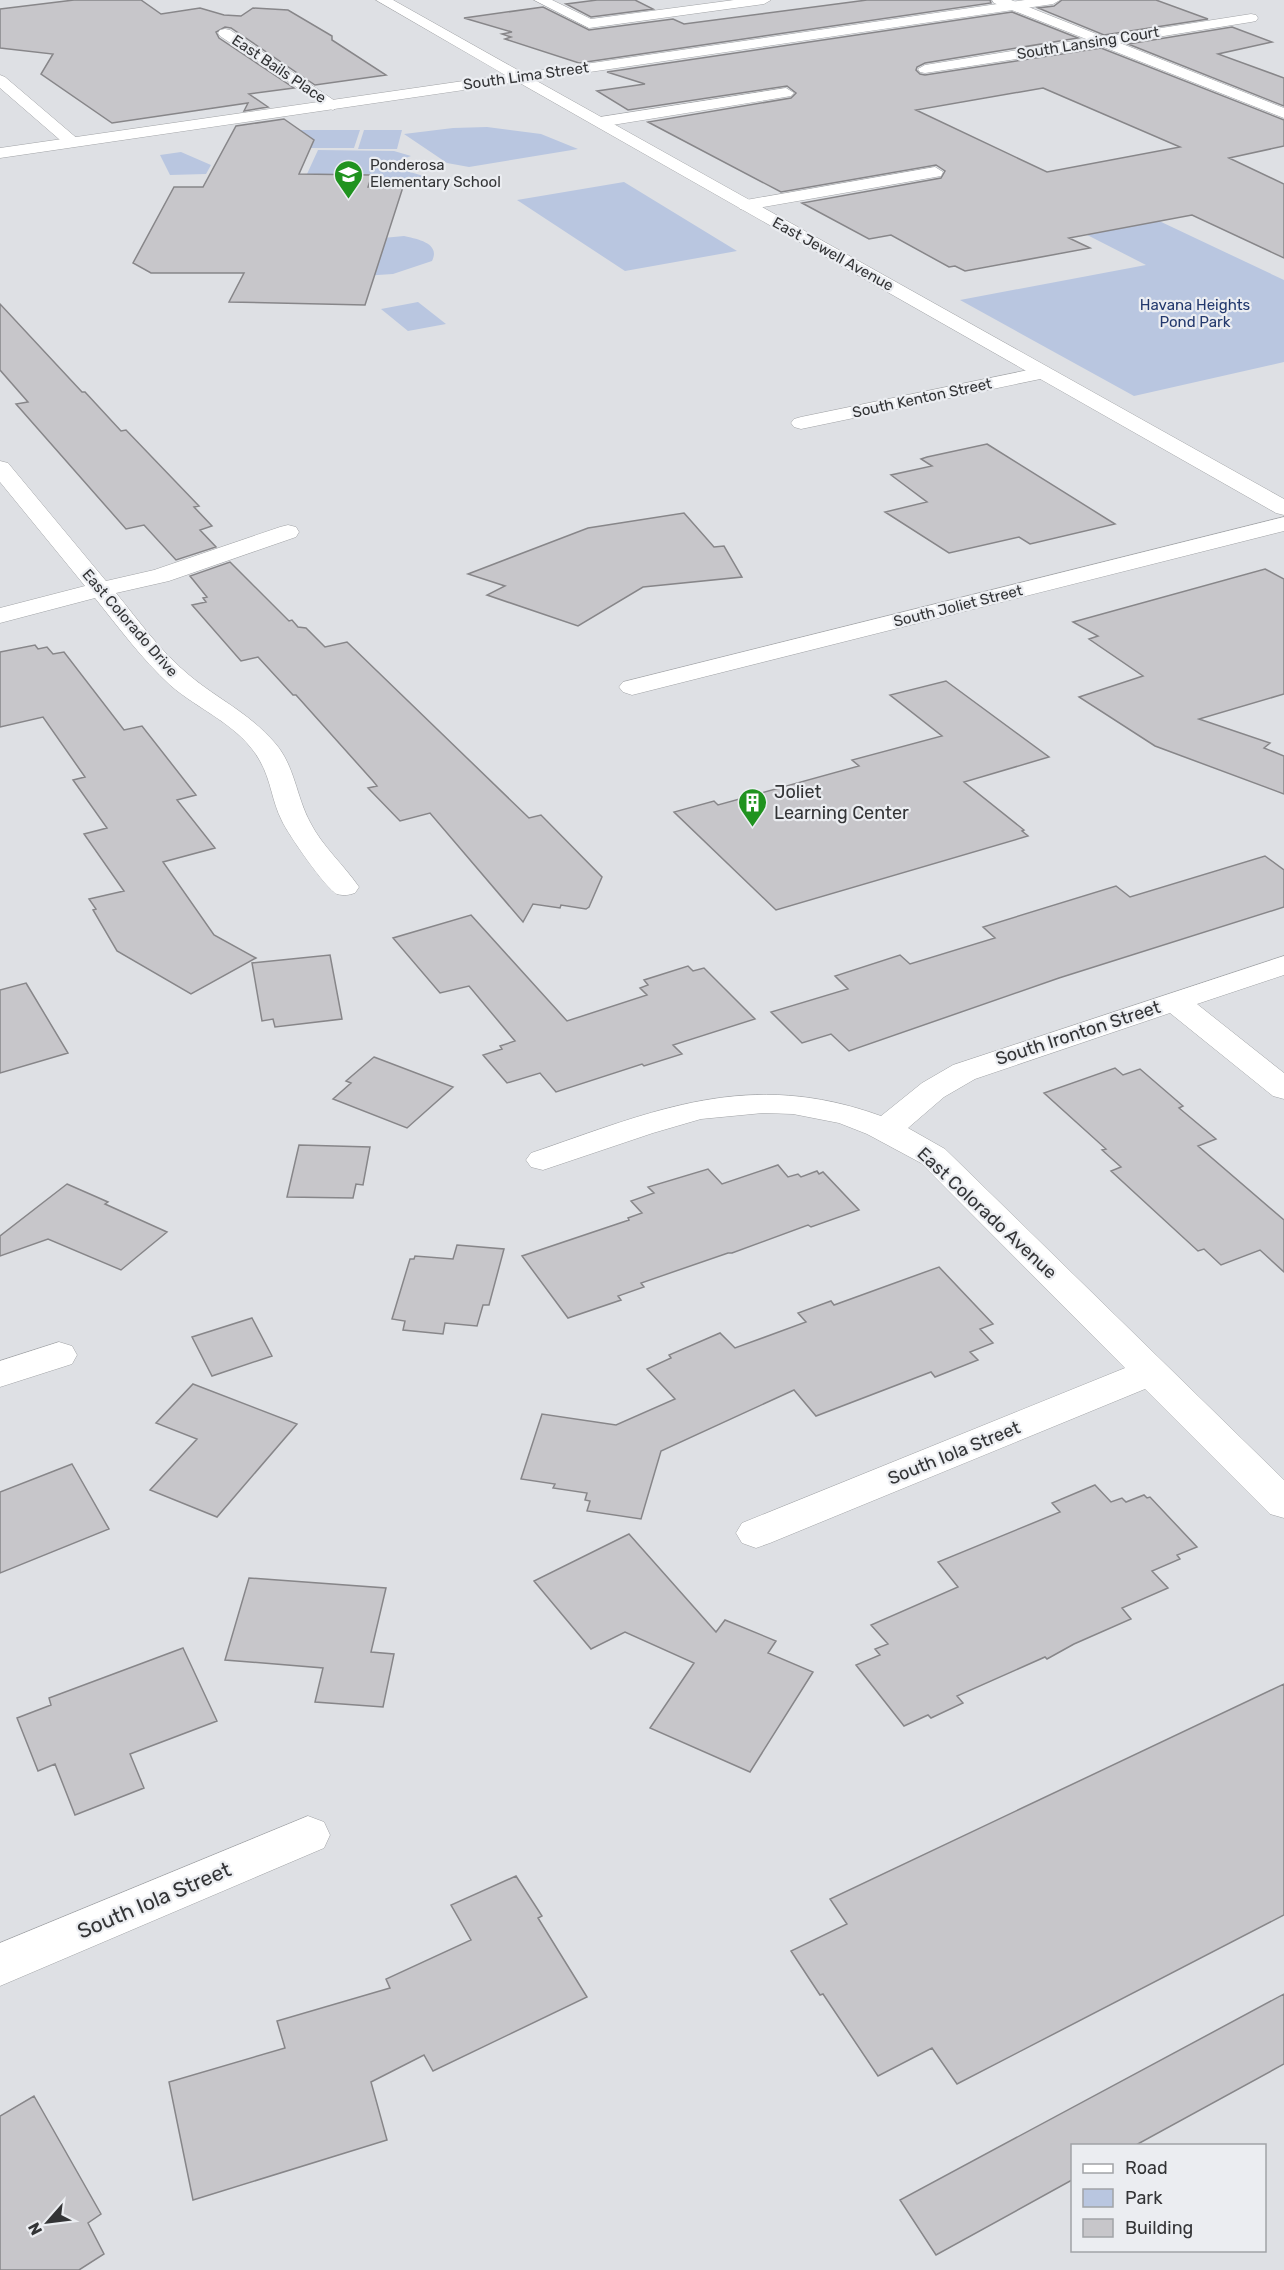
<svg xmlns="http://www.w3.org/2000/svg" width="1284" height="2270" font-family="Rubik,sans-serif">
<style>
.green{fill:#b9c6e0}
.building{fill:#c7c6ca;stroke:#878689;stroke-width:1.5;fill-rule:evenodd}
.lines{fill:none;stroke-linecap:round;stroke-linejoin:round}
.minor-casing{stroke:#a1a3a6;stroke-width:1}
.tertiary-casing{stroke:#a1a3a6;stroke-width:1}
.minor{fill:#fff;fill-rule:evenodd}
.tertiary{fill:#fff;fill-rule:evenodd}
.labels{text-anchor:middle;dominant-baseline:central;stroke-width:4.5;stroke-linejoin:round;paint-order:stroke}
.far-street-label{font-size:15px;fill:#333436;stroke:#ebedf1}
.far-poi-label{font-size:15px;fill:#333436;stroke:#ebedf1;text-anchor:start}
.far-park-label{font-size:15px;fill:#23396d;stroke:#ebedf1}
.poi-label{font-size:18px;fill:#333436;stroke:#ebedf1;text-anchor:start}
.street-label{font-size:18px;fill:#333436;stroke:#ebedf1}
.near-street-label{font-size:21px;fill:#333436;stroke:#ebedf1}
</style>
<rect width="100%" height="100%" fill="#dee0e4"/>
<!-- green -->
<path class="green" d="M487,127L541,134L578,149L469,167L447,163L404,134L453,128Z
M292,130H360L354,148H284Z
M364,130H402L397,149H358Z
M318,150L394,151L411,156L386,165L444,182L434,185L375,186L379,174H307Z
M181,152L211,165L206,174L170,175L160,155Z
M624,182L737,251L625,271L517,200Z
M1119,202L1284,280V362L1134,396L960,300L1146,265L1048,215Z
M404,236C417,239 441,243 432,261L393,274L362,276L383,238Z
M418,302L446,324L408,331L381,309Z"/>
<!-- building -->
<path class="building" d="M74,0H141L161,14L200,8L224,15L241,16L253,8L288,10L332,36V40L386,75L315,85L231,28L225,27L216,32L219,38L294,88L249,94L268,107L244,111L248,103L112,123L41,74L53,54L0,48V9Z
M597,0H635L653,9L591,17L566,4Z
M867,0H990L991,3L579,63L505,39L511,37L502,34L512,32L464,18L543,7L589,30L673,19L684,24Z
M1062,0H1156L1208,19L1104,35L1038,8L1054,6Z
M1012,12L1078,38L925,63L917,67L916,70L920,74L925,75L1101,48L1284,120V146L1229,158L1284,184V258L1192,215L1069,238L1090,248L965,271L955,266L949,267L891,235L869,239L802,203L941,178L945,171L936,165L781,192L648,122L791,98L796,93L787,86L628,110L597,91L645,84L607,72ZM1043,88L1180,147L1047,172L916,110Z
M1232,27L1272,42L1218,54L1284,78V106L1128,44Z
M284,119L314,140L299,174L372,175L368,187H403L365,305L229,302L244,273H151L133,263L174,187H203L236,126Z
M0,304L82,392H85L121,431L126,430L199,506L194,507L212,526L200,530L216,547L176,560L144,525L126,529L16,404L28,402L0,370Z
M987,444L1115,524L1030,544L1019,537L949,553L885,512L927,502L891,475L932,466L921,459L927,457Z
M684,513L714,547L724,546L742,577L643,587L578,626L487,595L505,586L468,574L588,528Z
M230,562L289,621L292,620L298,627L306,628L325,647L347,642L529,818L541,815L602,877L589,907L586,909L561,905L560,908L533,904L523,922L430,813L400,821L368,788L377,786L373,781L296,695H293L258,657L241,661L192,605L206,602L203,598L207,597L190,576Z
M1265,569L1284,579V694L1199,719L1270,743L1264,748L1284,756V794L1155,746L1079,697L1143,676L1089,639L1098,636L1073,622Z
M35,645L38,649L47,647L53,654L64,652L124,730L142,726L196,795L177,800L215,848L163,862L214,935L256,958L191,994L117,951L93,910L96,909L89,899L124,891L84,834L107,828L73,780L85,777L43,717L0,727V652Z
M946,681L1049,757L964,782L1024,830L1022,831L1028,836L776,910L674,812L714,801L718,805L859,766L852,760L942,736L890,695Z
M1265,856L1284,870V907L1059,978L849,1051L831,1034L802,1043L771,1012L848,989L835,976L900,955L910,964L995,938L983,927L1116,886L1130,897Z
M471,915L567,1021L647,995L640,988L648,985L644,980L688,966L693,971L704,968L755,1019L673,1045L682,1054L644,1066L642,1064L556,1092L540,1073L507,1083L483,1055L502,1049L500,1046L515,1041L469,986L440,993L393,938Z
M330,955L342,1019L275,1027L273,1019L262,1021L252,963Z
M26,983L68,1053L0,1073V990Z
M374,1057L453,1087L407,1128L333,1099L351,1083L346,1081Z
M1115,1068L1123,1075L1140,1069L1183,1106L1179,1108L1216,1139L1198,1146L1284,1220V1272L1260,1250L1221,1265L1204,1249L1198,1251L1111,1171L1121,1167L1102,1150L1106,1149L1044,1093Z
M299,1145L370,1147L363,1185L356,1184L353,1198L287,1197Z
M778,1165L788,1177L798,1174L801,1177L817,1171L819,1174L823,1172L859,1210L811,1227L808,1225L732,1253H728L641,1283L644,1287L618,1296L621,1300L568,1318L522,1256L629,1220L628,1218L642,1213L631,1201L654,1193L648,1187L708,1169L722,1184Z
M67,1184L108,1202L105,1204L167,1232L121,1270L48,1239L0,1256V1236Z
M457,1245L504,1249L489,1305H483L477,1326L445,1323L443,1334L403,1330L405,1321L392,1319L410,1259H414L415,1256L453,1259Z
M939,1267L993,1324L980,1329L993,1343L970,1352L978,1360L935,1377L931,1372L816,1416L794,1390L661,1451L641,1519L587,1511L590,1501L585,1500L587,1493L553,1488L555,1484L521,1479L542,1414L616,1425L675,1399L647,1369L671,1358L669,1355L720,1333L735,1348L806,1322L798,1313L831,1301L834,1305Z
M252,1318L272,1356L212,1376L192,1337Z
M193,1384L297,1424L217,1517L150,1490L197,1439L156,1423Z
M72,1464L109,1529L0,1573V1492Z
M1095,1485L1111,1502L1122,1498L1126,1502L1144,1495L1147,1498L1150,1497L1197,1547L1177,1555L1180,1559L1152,1571L1168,1588L1122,1608L1131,1619L1074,1644L1047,1659L1045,1657L957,1696L963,1703L931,1718L928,1715L904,1726L856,1665L880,1655L875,1649L888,1644L871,1625L958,1587L938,1562L1060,1512L1052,1503Z
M629,1534L716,1632L725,1620L776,1641L768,1653L813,1672L750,1772L650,1728L694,1663L625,1632L591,1649L534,1581Z
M249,1578L386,1588L371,1652L394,1654L383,1707L315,1702L323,1668L225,1660Z
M183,1648L217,1721L130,1754L144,1788L75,1815L55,1764L38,1771L17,1718L51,1705L49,1698Z
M1284,1684V1915L957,2084L932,2048L878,2076L823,1994L820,1995L791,1951L847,1924L830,1899Z
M516,1876L542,1916L538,1918L587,1997L433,2071L424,2055L371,2082L387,2140L193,2200L169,2082L285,2048L277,2021L390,1988L386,1979L471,1940L451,1905Z
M1284,1994V2064L1136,2145H1072V2180L936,2255L900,2200Z
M34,2096L101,2214L88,2223L104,2254L79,2270H0V2116Z"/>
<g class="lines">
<defs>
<path id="minor" d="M534,0H552L591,19L734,0H771L764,4L589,28Z
M992,0H1011L1104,37L1251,14L1256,15L1258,18L1256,21L1251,22L1120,43L1284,108V118L1101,46L925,73L920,72L918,69L925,65L1086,39L994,3Z
M225,29L230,30L341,105L333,110L328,108L220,36L218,33L220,30Z
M0,75L5,77L79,140L81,143L79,146H67L0,88Z
M786,88L794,93L791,96L600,127L592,122L600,117Z
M935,167L943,172L941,176L746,210L740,209L737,205L740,201L746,200Z
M1043,367L1050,369L1053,373L1050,377L801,429L794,427L791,423L794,419L801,417Z
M0,461L8,463L106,581L154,570L280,527L288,525L296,527L299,532L296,537L169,581L116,593C139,621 161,652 189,675C219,700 248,712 275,743C295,766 296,796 310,822C322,846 344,865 359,887L355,893C349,895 344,896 337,894C326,889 288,834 282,821C272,802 271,780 260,761C240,725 200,711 170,685C142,659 119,628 95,598L0,623V608L85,586L0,482Z
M1284,517V531L632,695L623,692L619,687L623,682Z
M1284,956V975L1197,1004L1284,1073V1099L1273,1096L1170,1013L975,1079L944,1097L908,1128L945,1149L1284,1480V1518L1270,1514L1145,1389L770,1543L756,1548L742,1543L736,1533L742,1523L1125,1368L921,1163L867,1134L839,1123L793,1114L763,1113L701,1119L653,1133L543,1170L531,1167L526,1160L531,1153C656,1110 749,1068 881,1116L922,1083L953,1065Z
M59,1342L72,1346L77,1355L72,1364L0,1387V1361Z
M308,1816L324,1822L330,1835L324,1848L0,1986V1943Z"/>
<path id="tertiary" d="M376,0H393L523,73L1025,0H1060L1053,4L535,80L1284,499V515L1276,513L518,82L0,158V148L505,75Z"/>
</defs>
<!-- minor casing -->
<use href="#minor" class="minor-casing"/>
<!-- tertiary casing -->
<use href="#tertiary" class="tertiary-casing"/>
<!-- minor -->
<use href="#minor" class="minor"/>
<!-- tertiary -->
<use href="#tertiary" class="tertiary"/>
</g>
<!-- icons -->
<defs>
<symbol id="school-pin" viewBox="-11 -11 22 30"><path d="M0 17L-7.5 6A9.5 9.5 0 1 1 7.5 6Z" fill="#20931f" stroke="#ebedf1"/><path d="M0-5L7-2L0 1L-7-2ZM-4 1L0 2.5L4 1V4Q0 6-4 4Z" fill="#fff"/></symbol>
<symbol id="building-pin" viewBox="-11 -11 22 30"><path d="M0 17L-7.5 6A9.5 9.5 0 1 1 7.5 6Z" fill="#20931f" stroke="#ebedf1"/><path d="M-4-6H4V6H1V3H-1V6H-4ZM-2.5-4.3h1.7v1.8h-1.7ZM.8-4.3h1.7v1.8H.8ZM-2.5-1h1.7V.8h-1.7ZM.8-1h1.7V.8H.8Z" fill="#fff"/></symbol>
</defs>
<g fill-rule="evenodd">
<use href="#school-pin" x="332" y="158" width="33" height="45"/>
<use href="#building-pin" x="736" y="786" width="33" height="45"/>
</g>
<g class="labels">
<!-- far-street labels -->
<g class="far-street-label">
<text transform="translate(1088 43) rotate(-9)">South Lansing Court</text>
<text transform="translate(279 69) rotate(34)">East Bails Place</text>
<text transform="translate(526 76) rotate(-8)">South Lima Street</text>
<text transform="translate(833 254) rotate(29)">East Jewell Avenue</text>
<text transform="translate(922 398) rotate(-12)">South Kenton Street</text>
<text transform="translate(958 606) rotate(-14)">South Joliet Street</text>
<text transform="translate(130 623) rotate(49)">East Colorado Drive</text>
</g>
<!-- far-poi labels -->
<g class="far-poi-label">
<text x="370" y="165">Ponderosa<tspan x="370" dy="17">Elementary School</tspan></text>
</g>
<!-- far-park labels -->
<g class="far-park-label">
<text x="1195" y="305">Havana Heights<tspan x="1195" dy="17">Pond Park</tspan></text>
</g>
<!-- poi labels -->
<g class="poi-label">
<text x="774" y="792">Joliet<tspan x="774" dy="21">Learning Center</tspan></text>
</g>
<!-- street labels -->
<g class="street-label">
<text transform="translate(1078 1033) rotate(-18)">South Ironton Street</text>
<text transform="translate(987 1213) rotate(43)">East Colorado Avenue</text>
<text transform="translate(954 1453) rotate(-22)">South Iola Street</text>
</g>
<!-- near-street labels -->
<g class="near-street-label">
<text transform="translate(154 1900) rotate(-23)">South Iola Street</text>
</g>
</g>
<!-- legend -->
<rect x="1071" y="2144" width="195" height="108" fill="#ebedf1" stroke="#a1a3a6" stroke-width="1.5"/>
<rect x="1083" y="2164" width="30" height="9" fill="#ffffff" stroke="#a1a3a6" stroke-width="1.5"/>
<text x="1125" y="2174" font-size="18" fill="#333436">Road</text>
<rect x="1083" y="2189" width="30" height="18" fill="#b9c6e0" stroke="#a1a3a6" stroke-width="1.5"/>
<text x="1125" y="2204" font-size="18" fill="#333436">Park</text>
<rect x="1083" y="2219" width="30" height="18" fill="#c7c6ca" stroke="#a1a3a6" stroke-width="1.5"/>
<text x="1125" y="2234" font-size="18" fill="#333436">Building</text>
<!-- north arrow -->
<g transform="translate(48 2222) rotate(242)" stroke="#ebedf1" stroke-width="4.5" paint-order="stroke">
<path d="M0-4.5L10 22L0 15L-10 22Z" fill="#333436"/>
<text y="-9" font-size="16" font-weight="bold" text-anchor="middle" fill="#333436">N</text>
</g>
</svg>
